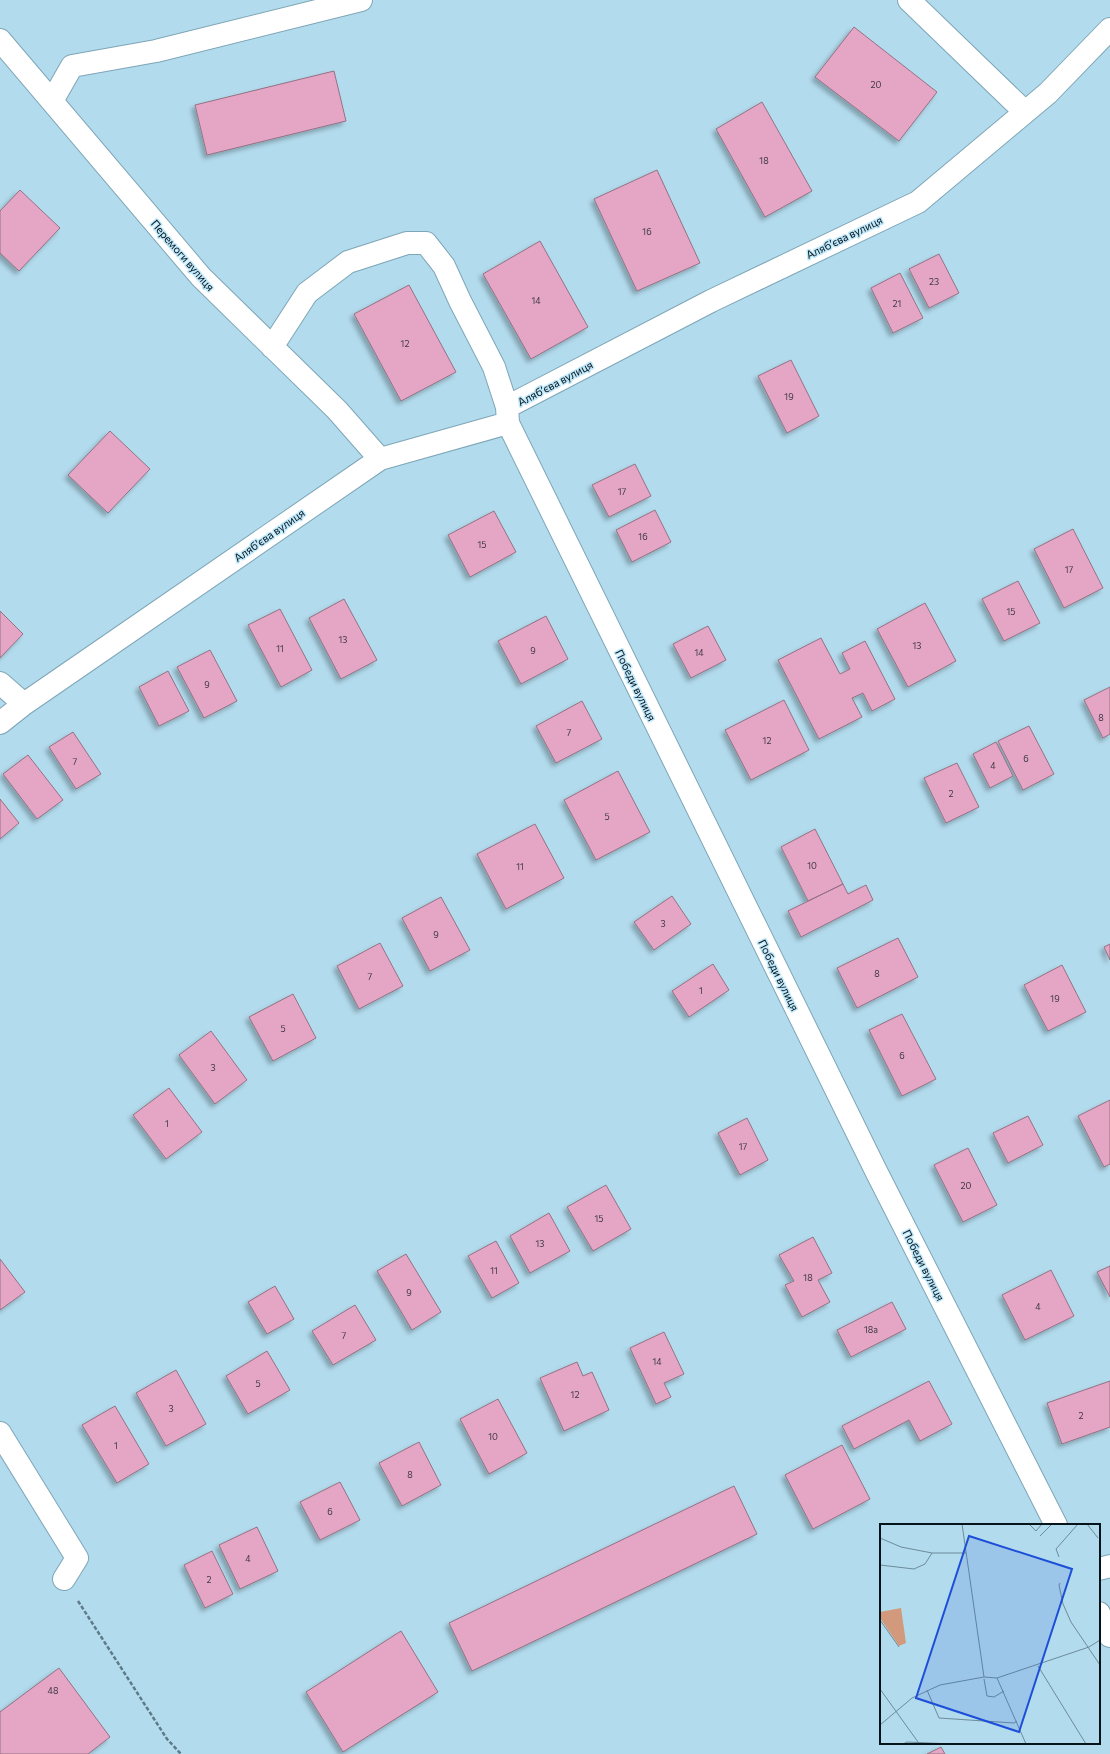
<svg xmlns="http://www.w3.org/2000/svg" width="1110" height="1754" font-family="Commissioner,sans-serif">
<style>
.building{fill:#e5a6c6;stroke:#947183;filter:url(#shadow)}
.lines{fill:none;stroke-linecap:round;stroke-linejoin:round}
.minor-casing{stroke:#7ea6b7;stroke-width:24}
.path{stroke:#5f7b88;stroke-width:2.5;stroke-dasharray:4 2;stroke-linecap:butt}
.minor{stroke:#fff;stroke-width:22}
.labels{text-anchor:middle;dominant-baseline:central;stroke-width:3;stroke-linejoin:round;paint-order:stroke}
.number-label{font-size:9px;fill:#3d3845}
.street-label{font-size:11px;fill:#05131a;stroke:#bfe8fb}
.inset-road{fill:none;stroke:#6d8b99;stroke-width:1}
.view{fill:#1d4ed8;fill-opacity:0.15;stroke:#1d4ed8;stroke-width:2}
.inset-edge{fill:none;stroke:#05131a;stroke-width:2}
</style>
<defs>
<filter id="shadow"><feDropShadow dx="-3.5" dy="3.5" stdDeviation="2" flood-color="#0004"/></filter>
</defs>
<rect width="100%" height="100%" fill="#b2dbed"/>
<!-- building -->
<path class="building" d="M854,27L937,92L899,141L815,77Z
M334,71L346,121L207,155L195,105Z
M762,102L812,191L765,217L716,129Z
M657,170L700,263L637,291L594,199Z
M20,190L60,228L19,271L0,253V211Z
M540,241L588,327L531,359L483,274Z
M939,254L959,293L929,308L909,269Z
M900,273L923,318L893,333L871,288Z
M409,285L456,372L401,401L354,314Z
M791,360L819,416L787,433L758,376Z
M110,431L150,469L108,513L68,475Z
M635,464L651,496L609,517L592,485Z
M655,510L671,542L632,562L616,530Z
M494,511L516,552L470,577L448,535Z
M1073,529L1103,588L1064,608L1034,549Z
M1018,581L1040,623L1004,641L982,599Z
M344,599L377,660L341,679L309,618Z
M925,603L956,661L908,687L877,629Z
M280,609L312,670L281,687L248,625Z
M0,611L23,634L0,658Z
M546,616L568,659L521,684L498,641Z
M708,626L726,660L691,678L673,644Z
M821,638L840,674L850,669L842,653L865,641L895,699L872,711L863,693L852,698L862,717L819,739L778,660Z
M210,650L237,701L204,718L177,667Z
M168,671L189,711L159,726L139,687Z
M1110,687V734L1103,738L1084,700Z
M784,700L809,750L751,780L725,730Z
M582,701L602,739L556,763L536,726Z
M1029,726L1054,774L1023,790L998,741Z
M73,732L101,774L76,789L49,747Z
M996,742L1013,776L990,788L973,754Z
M28,755L63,800L37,819L3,774Z
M957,763L979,807L946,823L924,778Z
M618,771L650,832L596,860L564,800Z
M0,799L19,823L0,839Z
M535,824L564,878L506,909L477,854Z
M815,829L843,884L808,901L781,847Z
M843,884L848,894L866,885L873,900L801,937L788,911Z
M672,896L691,924L654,950L634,922Z
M441,897L470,950L430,971L402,918Z
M898,938L918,977L857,1008L837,968Z
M380,943L403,986L359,1009L337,966Z
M1110,944V960L1104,947Z
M713,964L729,990L689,1017L672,991Z
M1062,965L1086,1012L1048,1031L1024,985Z
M293,994L316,1038L273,1061L249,1017Z
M902,1014L936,1079L902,1096L869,1030Z
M211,1031L247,1080L215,1104L179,1055Z
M169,1088L202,1132L166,1159L133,1115Z
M1110,1100V1164L1104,1167L1078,1116Z
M1028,1116L1043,1145L1008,1163L993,1133Z
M747,1118L768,1160L740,1175L718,1133Z
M968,1148L997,1205L963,1222L934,1165Z
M606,1185L631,1229L593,1251L567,1207Z
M549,1213L570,1251L530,1273L510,1236Z
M813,1237L832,1273L818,1280L830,1302L802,1317L785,1285L794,1281L779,1255Z
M496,1241L519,1283L492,1298L468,1256Z
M406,1254L441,1312L412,1330L377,1271Z
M0,1259L25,1292L0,1310Z
M1110,1266V1297L1097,1272Z
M1051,1270L1074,1316L1025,1340L1002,1295Z
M275,1286L294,1319L267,1334L248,1302Z
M892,1302L906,1329L851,1357L837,1330Z
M355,1305L376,1340L333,1365L312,1331Z
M664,1332L684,1374L664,1383L671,1397L656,1404L630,1348Z
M267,1351L290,1390L248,1414L226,1376Z
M577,1362L583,1376L592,1372L609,1410L564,1431L540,1378Z
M176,1370L206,1424L166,1446L136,1393Z
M929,1381L952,1424L920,1441L909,1420L854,1449L842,1426Z
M1110,1381V1427L1062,1444L1047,1403Z
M498,1399L527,1453L489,1474L460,1419Z
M115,1406L149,1464L117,1483L82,1425Z
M419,1442L441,1485L402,1506L379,1463Z
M842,1445L870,1499L813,1529L785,1475Z
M340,1482L360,1520L320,1540L300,1502Z
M734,1486L757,1534L472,1671L449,1623Z
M257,1527L278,1571L240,1589L219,1545Z
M212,1551L233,1594L205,1608L184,1565Z
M401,1631L438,1692L343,1752L306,1692Z
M59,1668L110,1737L88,1754H0V1712Z
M941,1747L945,1754H927Z"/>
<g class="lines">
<defs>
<path id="minor" d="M909,0L1025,112
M0,40L201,277L337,410L380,459
M52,101L72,66L156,51L361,0
M272,347L307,293L348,262L407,243H426L444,266L460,301L494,367L507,407
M508,423L876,1171L1056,1525
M0,683L24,704
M0,723L24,704L380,459L508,423L507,407L711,301L918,202L1048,93L1110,29
M0,1433L77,1558L64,1579
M1099,1569L1110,1566
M1099,1613L1110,1636"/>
</defs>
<!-- minor casing -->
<use href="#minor" class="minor-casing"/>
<!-- path -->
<path class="path" d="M78,1601L167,1739L181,1754"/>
<!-- minor -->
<use href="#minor" class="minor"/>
</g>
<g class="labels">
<!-- number labels -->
<g class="number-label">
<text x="876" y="84">20</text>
<text x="764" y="160">18</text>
<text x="647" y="231">16</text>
<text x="934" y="281">23</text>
<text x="536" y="300">14</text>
<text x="897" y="303">21</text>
<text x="405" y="343">12</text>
<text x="789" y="396">19</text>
<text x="622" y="491">17</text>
<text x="643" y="536">16</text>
<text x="482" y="544">15</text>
<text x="1069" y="569">17</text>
<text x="1011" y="611">15</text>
<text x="343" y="639">13</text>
<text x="917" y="645">13</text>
<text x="280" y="648">11</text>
<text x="533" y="650">9</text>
<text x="699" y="652">14</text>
<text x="207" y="684">9</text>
<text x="1101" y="717">8</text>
<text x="569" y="732">7</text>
<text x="767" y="740">12</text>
<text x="1026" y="758">6</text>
<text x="75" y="761">7</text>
<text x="993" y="765">4</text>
<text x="951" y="793">2</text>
<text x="607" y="816">5</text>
<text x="812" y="865">10</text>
<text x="520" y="866">11</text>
<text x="663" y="923">3</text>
<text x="436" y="934">9</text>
<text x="877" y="973">8</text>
<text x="370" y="976">7</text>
<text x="701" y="990">1</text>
<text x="1055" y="998">19</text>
<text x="283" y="1028">5</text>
<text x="902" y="1055">6</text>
<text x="213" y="1067">3</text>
<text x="167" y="1123">1</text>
<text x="743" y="1146">17</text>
<text x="966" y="1185">20</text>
<text x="599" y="1218">15</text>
<text x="540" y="1243">13</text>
<text x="494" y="1270">11</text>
<text x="808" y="1277">18</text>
<text x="409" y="1292">9</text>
<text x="1038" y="1306">4</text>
<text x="871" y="1329">18а</text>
<text x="344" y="1335">7</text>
<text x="657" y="1361">14</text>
<text x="258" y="1383">5</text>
<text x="575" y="1394">12</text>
<text x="171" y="1408">3</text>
<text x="1081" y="1415">2</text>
<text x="493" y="1436">10</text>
<text x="116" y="1445">1</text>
<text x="410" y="1474">8</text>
<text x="330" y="1511">6</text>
<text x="248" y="1558">4</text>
<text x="209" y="1579">2</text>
<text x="53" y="1690">48</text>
</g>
<!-- street labels -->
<g class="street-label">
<text transform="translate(844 237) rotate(-26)">Аляб’єва вулиця</text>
<text transform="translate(183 255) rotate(49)">Перемоги вулиця</text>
<text transform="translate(555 383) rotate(-28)">Аляб’єва вулиця</text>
<text transform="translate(269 535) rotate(-35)">Аляб’єва вулиця</text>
<text transform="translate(636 685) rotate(64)">Победи вулиця</text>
<text transform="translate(779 975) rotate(64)">Победи вулиця</text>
<text transform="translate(924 1265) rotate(63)">Победи вулиця</text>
</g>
</g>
<!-- overview -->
<g transform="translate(880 1524)">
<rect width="220" height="220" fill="#b2dbed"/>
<path d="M21,84L26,119L19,122L0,94V88Z" fill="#d3997c"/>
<path class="inset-road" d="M82,0L104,153M149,0L156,7L162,0M207,0L218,14M160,12L172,0M0,14L21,23L52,29H86M179,33L176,25L198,0M0,41L34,45L45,40L52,29M180,59L179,61L183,80L191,98L220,141M0,96L19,123M158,142L206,220M117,154L146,220M104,155L107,172L114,173L124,167M0,165L38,218M47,166L59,194L134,199L137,197M0,201L32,174L60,161L104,153L117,154L209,123L220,116M23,220L27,218L72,220"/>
<path class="view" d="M89,12L192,45L139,208L36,174Z"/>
<rect width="220" height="220" class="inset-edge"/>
</g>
</svg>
